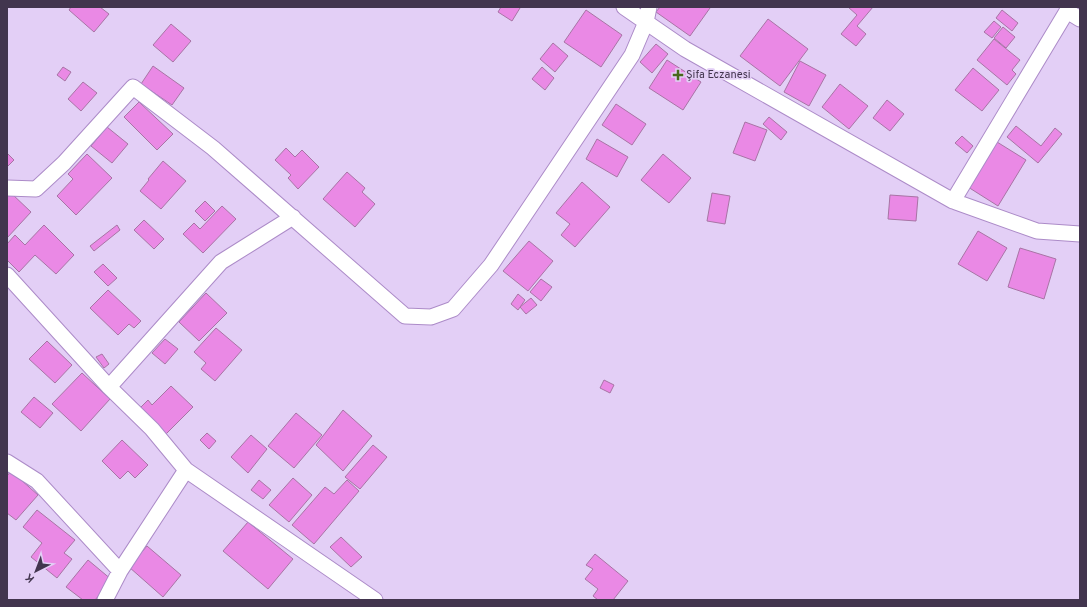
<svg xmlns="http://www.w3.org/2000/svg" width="1087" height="607" font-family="Overpass,sans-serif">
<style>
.building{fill:#ea89e5;stroke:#a874a5}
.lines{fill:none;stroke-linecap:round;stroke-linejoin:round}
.minor-casing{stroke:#ac8bc8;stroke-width:17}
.minor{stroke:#fff;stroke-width:15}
.poi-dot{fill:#49671b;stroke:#e3cff6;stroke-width:1.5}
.labels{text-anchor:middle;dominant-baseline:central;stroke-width:3.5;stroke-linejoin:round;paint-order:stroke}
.poi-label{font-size:11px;fill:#42354e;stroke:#e3cff6;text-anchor:start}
</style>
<rect width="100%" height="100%" fill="#e3cff6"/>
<!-- building -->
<path class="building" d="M71,7H100L109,14L94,32L69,10Z
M501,7H518L520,8L512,21L498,12Z
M660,7H709L710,8L690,36L656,12Z
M848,7H873L857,26L866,34L856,46L841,34L857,15Z
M586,10L622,35L601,67L564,42Z
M1002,10L1018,23L1012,31L996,18Z
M768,19L808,49L780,86L740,56Z
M994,21L1001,27L992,38L984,32Z
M171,24L191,41L173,62L153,45Z
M1003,27L1015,37L1006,48L994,38Z
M994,39L1020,60L1012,70L1016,74L1007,85L977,60Z
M553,43L568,56L555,72L540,59Z
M656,44L668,54L652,73L640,62Z
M667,60L701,82L683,110L649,88Z
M800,61L826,75L809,106L784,92Z
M153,66L184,88L172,105L141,84Z
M63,67L71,72L65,81L57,75Z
M542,67L554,78L545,90L532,79Z
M973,68L999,90L982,111L955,90Z
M83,82L97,93L81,111L68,99Z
M840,84L868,106L849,129L822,107Z
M887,100L904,114L890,131L873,118Z
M139,102L173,134L157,150L124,117Z
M616,104L646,124L632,145L602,125Z
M769,117L787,132L781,140L763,124Z
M745,122L767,130L755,161L733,153Z
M1016,126L1041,146L1055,128L1062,134L1038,163L1007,137Z
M107,127L128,144L112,163L91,146Z
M962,136L973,146L967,153L955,143Z
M597,139L628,157L617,177L586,159Z
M997,142L1026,160L998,206L968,187Z
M286,148L295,157L302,150L319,167L298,189L288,178L291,175L275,160Z
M7,153L14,160L7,167Z
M87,154L112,178L76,215L57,196L73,179L68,174Z
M663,154L691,178L669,203L641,180Z
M163,161L186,181L161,209L140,191L149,180L148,179Z
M347,172L365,188L362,192L375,204L355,227L323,199Z
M582,182L610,207L575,247L561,235L570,224L556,213Z
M11,193L31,212L7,238V197Z
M712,193L730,196L725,224L707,221Z
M890,195L918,197L916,221L888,219Z
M205,201L215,211L205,221L195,211Z
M222,206L236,219L203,253L183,234L194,223L200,229Z
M144,220L164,239L154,249L134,230Z
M44,225L74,255L56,274L35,255L19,272L7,260V244L15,235L25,245Z
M117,225L120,230L94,251L90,246Z
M978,231L1007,248L987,281L958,264Z
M529,241L553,261L528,291L503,271Z
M1020,248L1056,259L1044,299L1008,287Z
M103,264L117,278L108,286L94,272Z
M541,279L552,287L541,301L530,292Z
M108,290L141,321L134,328L129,324L118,335L90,308Z
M206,293L227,313L199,341L179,322Z
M518,294L525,300L518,310L511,304Z
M531,298L537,305L526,314L520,307Z
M216,328L242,350L215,381L201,369L206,363L194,352Z
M165,339L178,349L165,364L152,353Z
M47,341L72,365L55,383L29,359Z
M102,354L109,364L104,368L96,357Z
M82,373L110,399L81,431L52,404Z
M604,380L614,385L610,393L600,388Z
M171,386L193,407L164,436L138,410L148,400L152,405Z
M34,397L53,413L40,428L21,412Z
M343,410L372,436L343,471L316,445Z
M296,413L322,435L294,468L268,446Z
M207,433L216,441L209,449L200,440Z
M251,435L267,449L248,473L231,457Z
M122,440L148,465L135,478L128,471L120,479L102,461Z
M373,445L387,457L360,489L345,477Z
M11,471L38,495L16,520L7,513V476Z
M293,478L312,495L289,522L269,505Z
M259,480L271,490L263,499L251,490Z
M347,480L359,491L314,544L292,525L325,487L334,494Z
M37,510L75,540L64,553L72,559L57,578L31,557L42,543L23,527Z
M248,522L293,559L268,589L223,551Z
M341,537L362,557L351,567L330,547Z
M147,546L181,575L163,597L129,567Z
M595,554L628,581L613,600H598L593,596L598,589L585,579L593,569L586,565Z
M88,560L112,580L95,600H83L66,587Z"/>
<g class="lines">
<defs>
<path id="minor" d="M624,7L685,49L953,201L1037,231L1080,234
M7,188L36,189L64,163L133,87L213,148L405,316L431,317L453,309L491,265L632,55L646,22L649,7
M953,201L1067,11L1080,19
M7,275L109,387L152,429L186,470L375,600
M109,387L221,262L293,217
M7,462L37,481L120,571
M105,600L120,571L186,470"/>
</defs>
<!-- minor casing -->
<use href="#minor" class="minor-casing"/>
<!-- minor -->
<use href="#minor" class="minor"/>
</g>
<!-- markers -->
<path class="poi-dot" d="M676 69h4v4h4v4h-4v4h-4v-4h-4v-4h4z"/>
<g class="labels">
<!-- poi labels -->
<g class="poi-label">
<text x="686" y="75">Şifa Eczanesi</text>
</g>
</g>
<!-- border -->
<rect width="1087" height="607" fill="none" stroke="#42354e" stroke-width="16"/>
<!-- north arrow -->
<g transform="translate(36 571) rotate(222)" stroke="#e3cff6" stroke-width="3" paint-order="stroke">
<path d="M0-3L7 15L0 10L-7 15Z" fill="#42354e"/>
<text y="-6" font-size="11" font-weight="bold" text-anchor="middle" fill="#42354e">K</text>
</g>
</svg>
